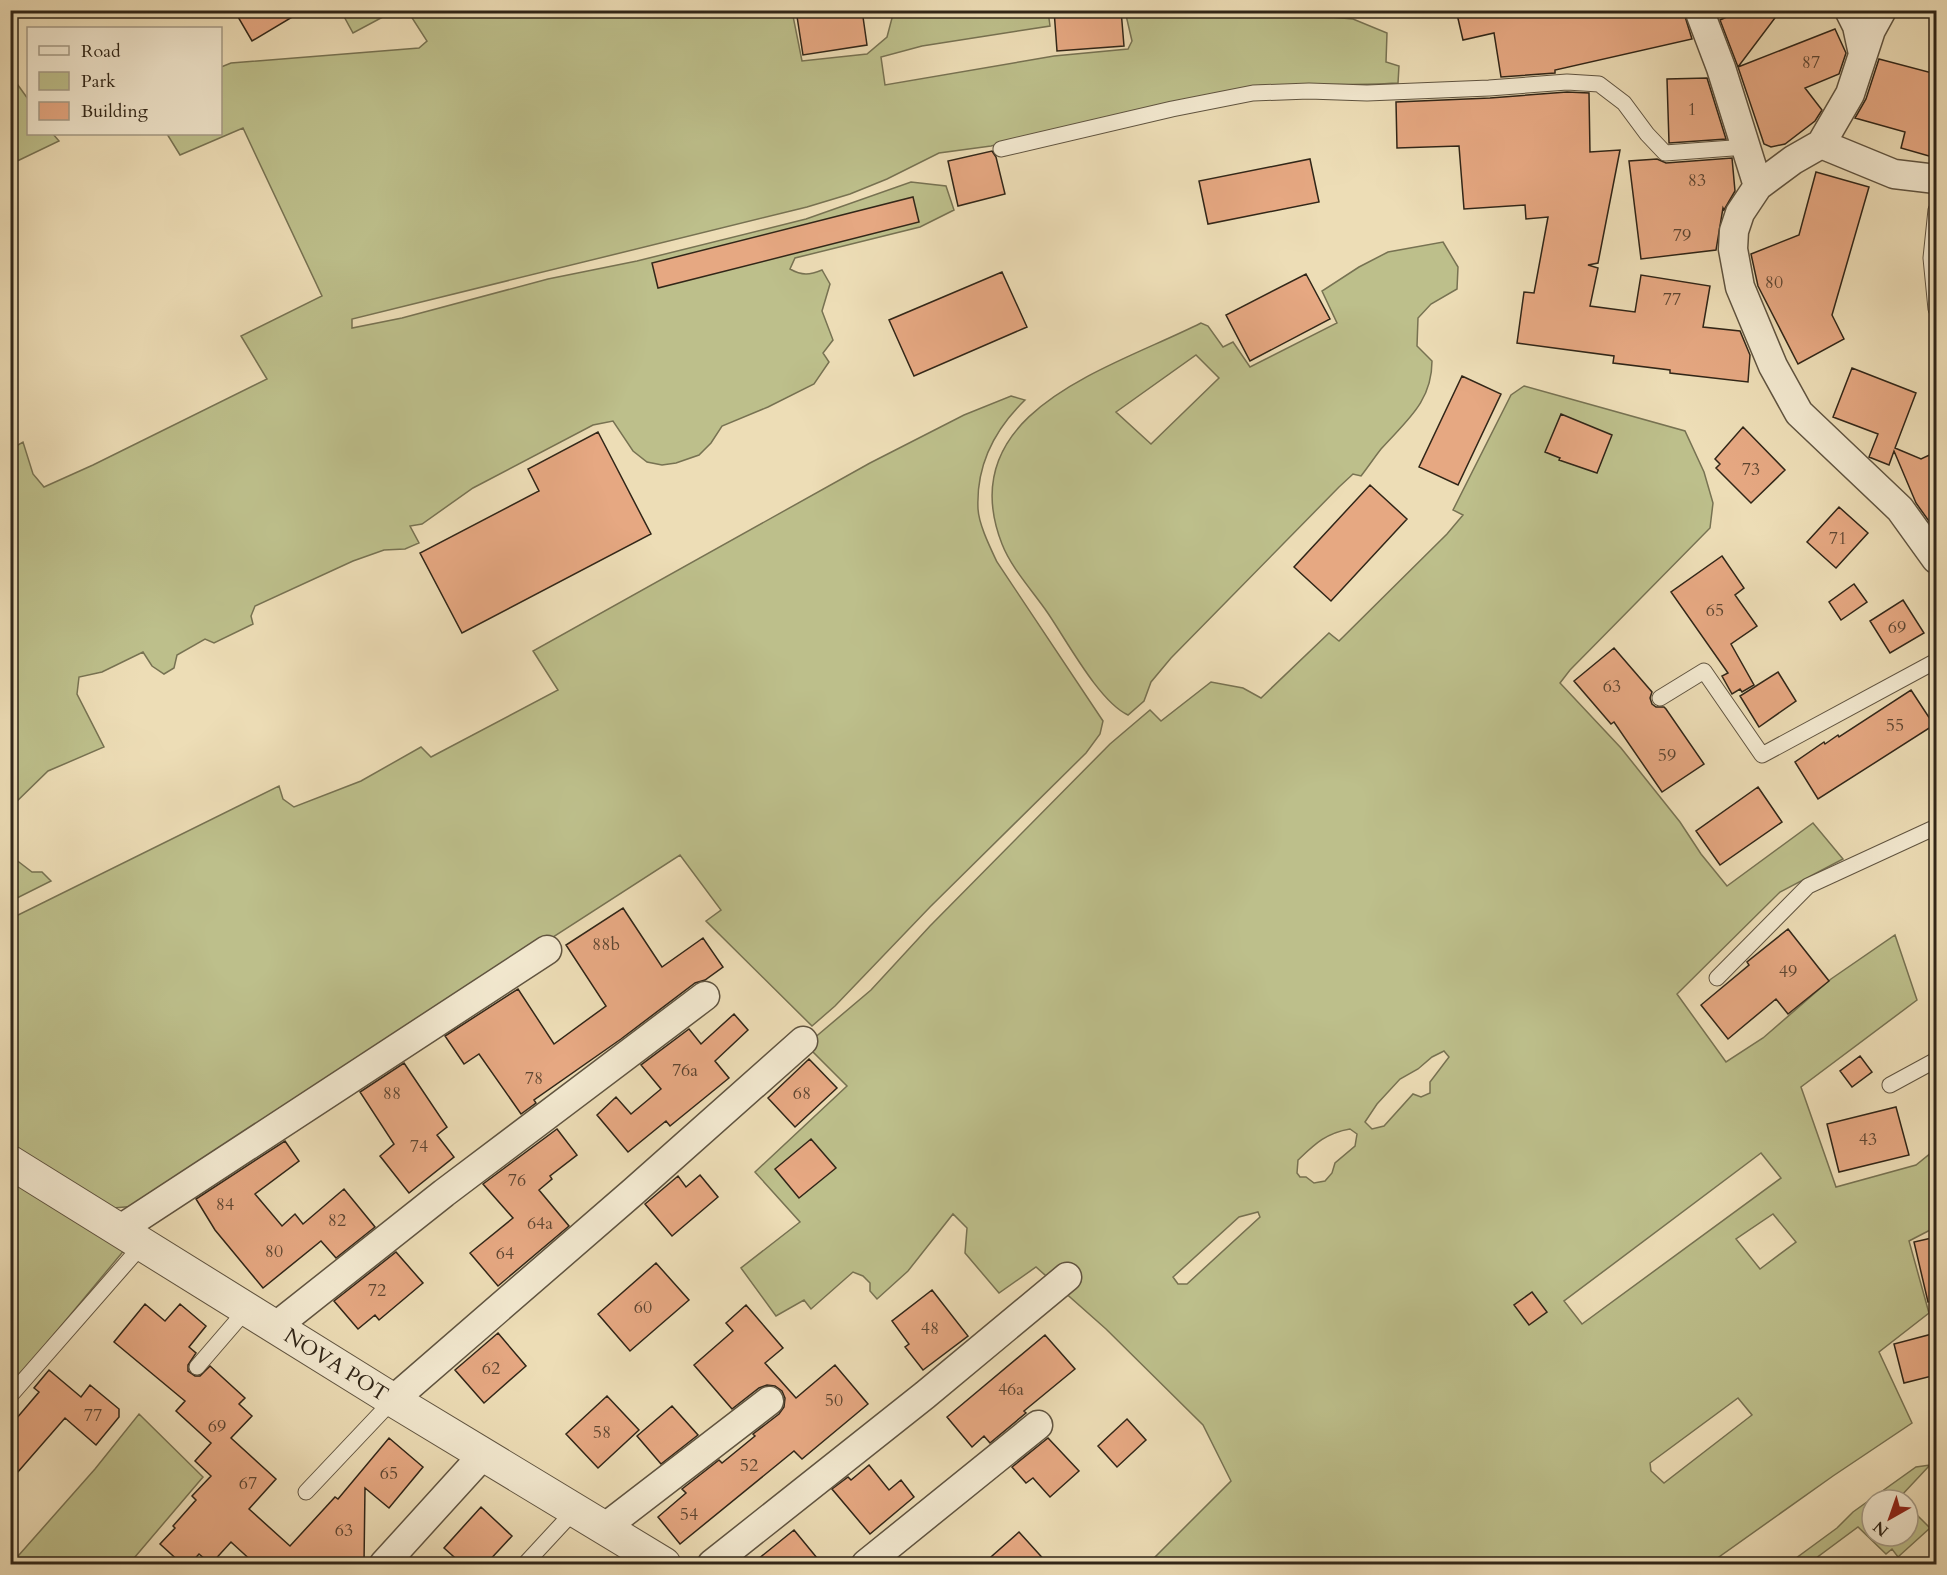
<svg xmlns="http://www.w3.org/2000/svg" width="1947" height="1575" font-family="Cardo,serif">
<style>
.green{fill:#bdbf8b;stroke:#777252;stroke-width:1.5;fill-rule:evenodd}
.building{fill:#e6a882;stroke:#312618;stroke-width:1.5}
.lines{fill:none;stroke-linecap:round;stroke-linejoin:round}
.service-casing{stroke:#605440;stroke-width:17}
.minor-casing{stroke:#605440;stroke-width:31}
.tertiary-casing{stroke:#605440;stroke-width:35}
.service{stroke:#f3e9d0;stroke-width:15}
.minor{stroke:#f3e9d0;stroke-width:28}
.tertiary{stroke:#f3e9d0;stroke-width:33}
.labels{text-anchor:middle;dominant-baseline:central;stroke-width:6;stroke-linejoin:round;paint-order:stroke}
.number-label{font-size:18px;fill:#5e4632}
.street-label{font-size:21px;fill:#312618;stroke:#f3e9d0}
</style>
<rect width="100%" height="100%" fill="#edddb6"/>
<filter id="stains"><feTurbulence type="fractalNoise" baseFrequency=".00333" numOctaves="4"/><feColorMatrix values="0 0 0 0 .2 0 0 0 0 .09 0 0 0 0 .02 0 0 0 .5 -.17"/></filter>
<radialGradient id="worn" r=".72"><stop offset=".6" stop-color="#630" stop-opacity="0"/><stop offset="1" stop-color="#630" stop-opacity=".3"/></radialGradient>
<!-- green -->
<path class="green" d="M407,10L792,11L802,61L867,54L887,37L892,18L902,12L915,10L1048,11L1050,26L922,46L881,57L885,85L1054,56L1128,49L1132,41L1125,11H1331V17L1353,19L1387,33L1386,62L1399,66L1398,83C1350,86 1302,83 1254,86L991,146L939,153L887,179L850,194L807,207L352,319V328L402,318L548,279L637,261L806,219L911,182L946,186L954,210L920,227L795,258L790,269C802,276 810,275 822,270L830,284L822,311L833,340L823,353L829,362L814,384L768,407L722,426L711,443L699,455L676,463L662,465L647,462L633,451L613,421L593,425L473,488L422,524L410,526L419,543L405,549L384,550L353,561L255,606L251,616L253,624L214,643L205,639L177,655L174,668L164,674L152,666L143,652L102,672L79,677L77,694L104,747L48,771L11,807V449L23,442L33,474L44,487L93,465L267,379L241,336L322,296L243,128L180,155L167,134H220L221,67L231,63L419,48L427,41Z
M341,11H394L353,33Z
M10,74L28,99V134H53L59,141L11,164Z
M1443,242L1458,267L1457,289L1431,304L1418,318L1417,346L1432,361C1432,402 1406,421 1381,449C1374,458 1368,467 1361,476L1353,474L1339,487L1171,658L1151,682L1144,701L1128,715C1098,701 1065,637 1045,609C1030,588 1011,567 1002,544C950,411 1112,368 1201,323L1208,326L1223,347L1233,342L1250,367L1337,323L1322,291L1359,267L1388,252ZM1196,355L1219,378L1151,444L1116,412Z
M1524,386L1685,431L1704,472L1713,503L1710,528L1570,670L1560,683L1621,748L1680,822L1701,854L1727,886L1813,823L1843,859L1780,892L1677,994L1726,1062L1763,1038L1831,979L1895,935L1917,1000L1801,1087L1836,1187L1916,1165L1932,1152L1936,1141V1227L1909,1241L1929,1313L1879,1352L1912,1423L1833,1476L1709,1564H1148L1231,1481L1203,1425L1106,1329L1036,1267L999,1293L965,1253L967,1228L953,1214L908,1271L877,1299L870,1291V1283L863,1276L853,1272L811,1309L804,1300L776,1316L741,1268L800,1222L755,1172L847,1086L806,1045L871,990L930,926L1110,744L1150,710L1161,721L1211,682L1243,688L1261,698L1329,633L1339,641L1447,534L1463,515L1453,510L1511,395ZM1444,1051L1449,1057L1430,1082V1093L1421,1097L1413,1094L1384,1126L1372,1129L1365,1122L1377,1104L1400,1079L1418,1069L1432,1057ZM1350,1129L1357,1134L1355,1146L1335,1163L1332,1173L1325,1181L1314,1183L1306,1177H1300L1297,1173L1298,1160C1315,1144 1326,1133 1350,1129ZM1761,1153L1781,1178L1582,1324L1564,1301ZM1258,1212L1260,1217L1187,1284H1178L1173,1277L1239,1217ZM1773,1214L1796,1242L1760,1269L1736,1239ZM1738,1398L1752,1415L1664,1483L1651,1471L1650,1463Z
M1011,396L1025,400C995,429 976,466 978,509C979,525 990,547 997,562L1103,721L1100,734L1086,753L930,907L835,1006L812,1026L706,921L721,910L680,855L137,1206L113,1208L11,1147L10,919L279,786L283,799L294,807L361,781L421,747L431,757L558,690L533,651L870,463L964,415Z
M15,859L32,872H42L51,881L11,901V860Z
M11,1174L126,1248L11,1386Z
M139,1414L203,1477L129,1564H11L95,1469Z
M1930,1465L1900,1497L1902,1500H1872V1536H1908V1506L1930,1528L1898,1557L1892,1549L1886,1554L1858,1527L1808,1564H1788L1837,1528L1853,1512L1916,1467Z"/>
<!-- building -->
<path class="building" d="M234,10H304L252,41Z
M796,10H862L867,45L803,55Z
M1054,10H1121L1124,46L1057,51Z
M1456,10H1558L1560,17L1602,10H1683L1692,39L1555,70V73L1501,77L1494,33L1463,40Z
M1742,10H1781L1738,67L1720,20Z
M1835,29L1846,53L1839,74L1805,88L1822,110L1815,121L1785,144L1771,147L1764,144L1738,67Z
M1879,59L1936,74V158L1901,148L1905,132L1855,118L1866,99Z
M1707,78L1726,139L1669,143L1667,79Z
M1567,92L1589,93L1590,152L1620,150L1598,263L1588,265L1598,268L1590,306L1635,312L1641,275L1710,286L1703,327L1740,331L1750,355L1748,382L1670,373V370L1613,363L1614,356L1517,343L1524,292L1534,293L1548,217L1526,219L1525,205L1464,209L1459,146L1397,148L1396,102L1490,98Z
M992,151L996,157L1005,194L958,206L948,161Z
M1732,158L1735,191L1724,210L1723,208L1716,250L1641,259L1629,161L1657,159L1666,163Z
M1310,159L1319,202L1208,224L1199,181Z
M1816,172L1869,187L1832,315L1844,339L1798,364L1758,286L1751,254L1799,235Z
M913,197L919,222L658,288L652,263Z
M1002,272L1027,327L914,376L889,320Z
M1306,274L1330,319L1250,361L1226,315Z
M1852,368L1916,393L1895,448L1921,459L1936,452V531L1916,503L1894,451L1889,465L1869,457L1878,434L1833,417Z
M1462,376L1501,394L1458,485L1419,467Z
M1561,414L1612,435L1597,473L1559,460L1560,458L1545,452Z
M1743,427L1785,470L1751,503L1716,468L1720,464L1715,459Z
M598,432L651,534L462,633L420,553L539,491L528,469Z
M1370,485L1407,519L1331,601L1294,567Z
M1839,507L1868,533L1836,568L1807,542Z
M1722,556L1744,588L1735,595L1757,626L1731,644L1754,685L1742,692L1740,689L1732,694L1722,676L1728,673L1671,592Z
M1854,584L1867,602L1841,620L1829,602Z
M1903,600L1924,633L1890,653L1870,621Z
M1614,648L1652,692L1650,698L1652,704L1656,707H1664L1666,709L1704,764L1662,792L1614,722L1611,724L1574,681Z
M1778,672L1796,701L1759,727L1740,696Z
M1911,690L1934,725L1818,799L1795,762L1824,742L1825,744L1838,735L1839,737Z
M1758,787L1782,822L1720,865L1696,831Z
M623,908L662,967L703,938L723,967L705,980L695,983L621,1039L534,1100L536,1103L521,1114L479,1054L464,1064L445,1036L518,989L554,1044L606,1006L566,945Z
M1788,929L1829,981L1788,1014L1776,999L1728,1039L1701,1005L1749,965L1747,962Z
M734,1014L748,1030L715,1061L729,1078L670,1126L666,1121L628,1152L597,1115L616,1097L631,1114L661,1089L641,1065L689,1029L701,1044Z
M1860,1056L1872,1072L1852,1087L1840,1071Z
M809,1059L837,1088L795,1127L768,1098Z
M404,1063L447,1127L437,1135L454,1157L409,1193L380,1156L394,1144L360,1092Z
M1896,1107L1909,1155L1839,1172L1827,1124Z
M557,1129L577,1155L550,1176L552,1179L539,1190L569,1226L498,1286L470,1253L513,1218L483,1184Z
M811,1139L836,1168L799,1198L775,1169Z
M285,1141L299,1161L255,1194L282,1226L295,1214L303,1224L344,1189L375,1227L336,1258L321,1241L263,1288L215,1230L196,1199Z
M700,1175L718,1197L672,1236L645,1204L678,1176L686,1187Z
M1936,1237V1301L1928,1302L1914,1242Z
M396,1252L423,1283L379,1320L375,1315L358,1329L334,1301Z
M656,1263L689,1300L630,1351L598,1314Z
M932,1290L968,1336L923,1370L905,1347L909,1344L892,1321Z
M1532,1292L1547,1312L1529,1325L1514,1305Z
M145,1304L165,1321L180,1304L206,1326L189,1347L196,1353L188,1365V1371L195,1376H200L210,1366L245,1398L239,1404L252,1416L231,1438L276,1479L249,1509L290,1546L335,1497L338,1499L389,1438L423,1467L389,1508L365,1488L364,1564H255L231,1542L211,1564L199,1554L190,1564H182L160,1544L175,1528L173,1526L196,1500L192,1496L211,1476L195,1461L211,1443L176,1411L185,1401L114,1342Z
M746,1305L783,1348L765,1363L796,1398L835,1365L868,1404L802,1459L794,1451L680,1544L658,1517L686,1493L682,1489L719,1460L722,1463L755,1436L753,1434L779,1414L784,1407L785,1398L782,1391L775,1386L767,1385L759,1388L732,1409L694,1365L733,1331L726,1323Z
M498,1333L526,1366L484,1403L455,1370Z
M1932,1334L1936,1354V1375L1904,1383L1894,1344Z
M1045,1335L1075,1369L1024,1411L1026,1413L990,1443L984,1436L972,1447L947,1417Z
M49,1370L81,1397L90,1385L119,1409V1417L96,1445L65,1418L10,1481V1426L39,1392L34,1388Z
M607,1396L639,1430L598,1468L566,1434Z
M672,1406L698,1435L661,1464L637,1436Z
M1127,1419L1146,1440L1117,1467L1098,1446Z
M1048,1438L1079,1471L1050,1497L1033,1478L1026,1483L1012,1467Z
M869,1465L889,1490L901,1480L914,1497L870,1534L832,1489L848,1477L851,1480Z
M481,1507L512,1536L486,1564H462L444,1548Z
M794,1530L822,1564H752Z
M1019,1532L1048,1564H983Z"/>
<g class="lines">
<defs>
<path id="service" d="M1001,149L1172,109L1253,93L1309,91L1367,93L1489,88L1567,82L1599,84L1624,103L1647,134L1665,153L1746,147
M1936,210L1931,258L1936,309
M1660,698L1704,671L1762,755L1936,661
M1717,978L1808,886L1936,827
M1890,1085L1936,1060
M197,1367L247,1309
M10,1396L143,1244
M306,1492L393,1400
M525,1564L575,1510"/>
<path id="minor" d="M1699,10L1721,68L1758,186
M1849,10L1857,26L1863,54
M1882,10L1871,30L1850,94L1821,144L1793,160L1758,186L1740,213L1734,231L1733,249L1740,287L1773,366L1799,413L1900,509L1936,559
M1821,144L1894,174L1936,179
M119,1230L547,950
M275,1327L444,1193L705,996
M393,1400L633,1192L803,1041
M604,1528L769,1401
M384,1564L483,1455
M712,1564L925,1395L1067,1277
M866,1564L1038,1425"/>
<path id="tertiary" d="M10,1162L393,1400L664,1564"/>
</defs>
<!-- service casing -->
<use href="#service" class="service-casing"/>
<!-- minor casing -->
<use href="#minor" class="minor-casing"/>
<!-- tertiary casing -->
<use href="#tertiary" class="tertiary-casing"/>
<!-- service -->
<use href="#service" class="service"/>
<!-- minor -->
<use href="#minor" class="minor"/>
<!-- tertiary -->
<use href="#tertiary" class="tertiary"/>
</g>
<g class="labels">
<!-- number labels -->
<g class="number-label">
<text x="1811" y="62">87</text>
<text x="1692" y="109">1</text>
<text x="1697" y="180">83</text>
<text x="1682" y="235">79</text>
<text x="1774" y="282">80</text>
<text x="1672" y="299">77</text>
<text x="1751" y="469">73</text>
<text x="1838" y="538">71</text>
<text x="1715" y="610">65</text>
<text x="1897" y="627">69</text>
<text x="1612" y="686">63</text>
<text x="1895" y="725">55</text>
<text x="1667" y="755">59</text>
<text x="606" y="944">88b</text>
<text x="1788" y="971">49</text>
<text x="685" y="1070">76a</text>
<text x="534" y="1078">78</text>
<text x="392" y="1093">88</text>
<text x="802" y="1093">68</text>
<text x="1868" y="1139">43</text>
<text x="419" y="1146">74</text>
<text x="517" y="1180">76</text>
<text x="225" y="1204">84</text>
<text x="337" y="1220">82</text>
<text x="540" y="1223">64a</text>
<text x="274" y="1251">80</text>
<text x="505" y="1253">64</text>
<text x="377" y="1290">72</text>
<text x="643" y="1307">60</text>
<text x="930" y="1328">48</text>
<text x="491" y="1368">62</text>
<text x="1011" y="1389">46a</text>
<text x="834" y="1400">50</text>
<text x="93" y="1415">77</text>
<text x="217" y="1426">69</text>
<text x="602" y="1432">58</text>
<text x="749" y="1465">52</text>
<text x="389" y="1473">65</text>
<text x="248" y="1483">67</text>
<text x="689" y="1514">54</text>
<text x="344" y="1530">63</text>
</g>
<!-- street labels -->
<g class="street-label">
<text transform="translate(336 1365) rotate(32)">NOVA POT</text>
</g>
</g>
<!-- margin -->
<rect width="1947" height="1575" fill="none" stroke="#edddb6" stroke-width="36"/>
<rect x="12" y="12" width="1923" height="1551" fill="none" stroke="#312618" stroke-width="3"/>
<rect x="18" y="18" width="1911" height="1539" fill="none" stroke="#312618" stroke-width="1.5"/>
<!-- legend -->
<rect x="27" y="27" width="195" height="108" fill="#f3e9d0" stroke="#a59b86" stroke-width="1.5"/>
<rect x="39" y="46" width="30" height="9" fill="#f3e9d0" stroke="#a59b86" stroke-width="1.5"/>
<text x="81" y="57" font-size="18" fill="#312618">Road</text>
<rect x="39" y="72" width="30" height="18" fill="#bdbf8b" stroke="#a59b86" stroke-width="1.5"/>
<text x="81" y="87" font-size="18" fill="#312618">Park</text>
<rect x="39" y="102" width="30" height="18" fill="#e6a882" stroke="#a59b86" stroke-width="1.5"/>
<text x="81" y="117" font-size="18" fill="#312618">Building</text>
<!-- north arrow -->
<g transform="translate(1890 1518) rotate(220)"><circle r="28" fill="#f3e9d0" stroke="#a59b86" stroke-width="1.5"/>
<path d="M0-4.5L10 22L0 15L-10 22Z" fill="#8f2418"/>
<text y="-9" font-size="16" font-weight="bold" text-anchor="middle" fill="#312618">N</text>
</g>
<rect width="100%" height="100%" filter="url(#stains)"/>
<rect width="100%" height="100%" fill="url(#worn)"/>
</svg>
